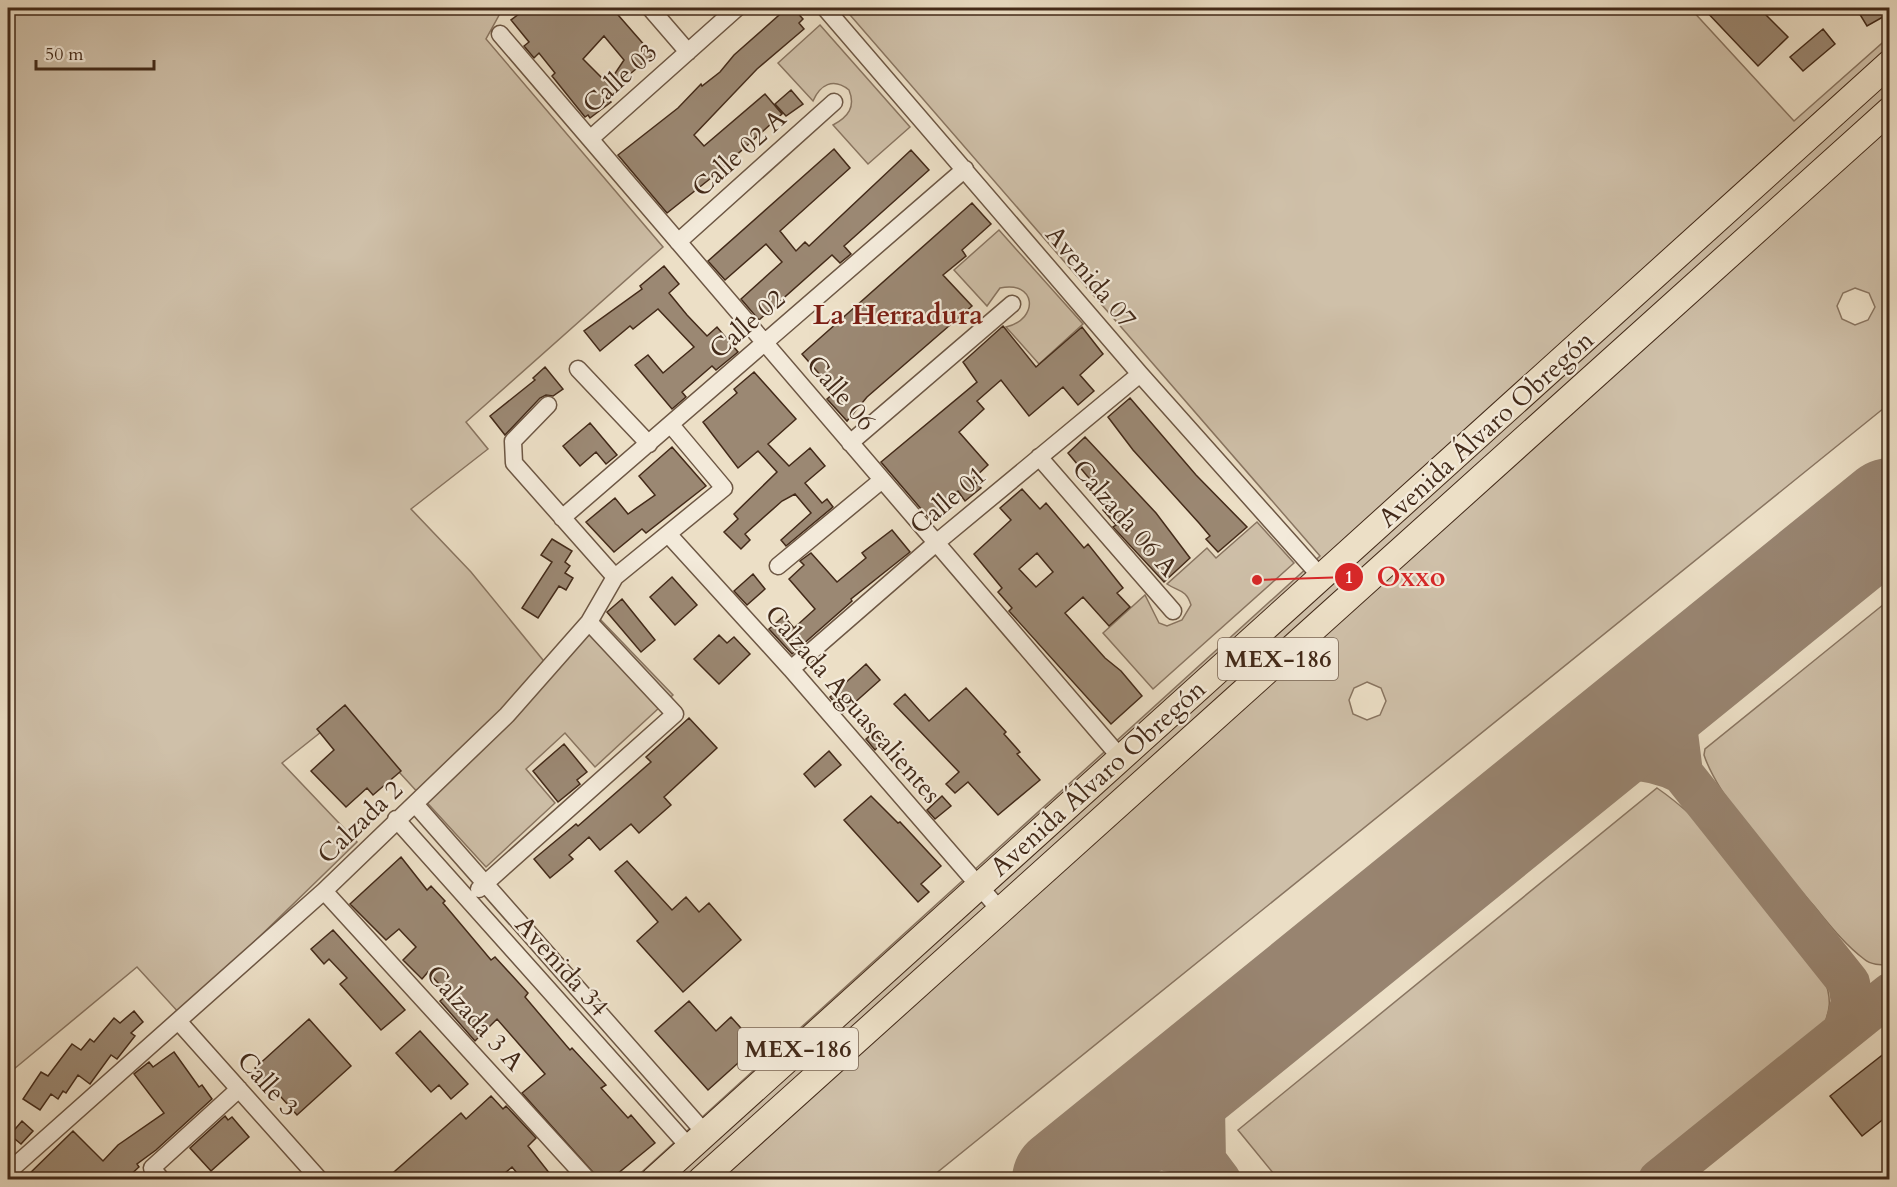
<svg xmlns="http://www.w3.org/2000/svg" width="1897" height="1187" font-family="Cardo,serif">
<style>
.green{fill:#cfc0a9;stroke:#897561;stroke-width:1.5;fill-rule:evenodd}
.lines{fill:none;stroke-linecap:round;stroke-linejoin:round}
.taxiway{stroke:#988470;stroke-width:42}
.runway{stroke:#988470;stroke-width:106}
.building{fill:#9b8873;stroke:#432a19;stroke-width:1.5;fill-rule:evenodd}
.street-casing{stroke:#6d5744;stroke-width:19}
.primary-casing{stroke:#432a19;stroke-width:28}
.street{stroke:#f3eada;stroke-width:16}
.primary{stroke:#ecdfc6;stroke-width:26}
.labels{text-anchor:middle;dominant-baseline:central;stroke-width:4.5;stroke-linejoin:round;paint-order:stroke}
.shield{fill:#f3eada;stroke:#786453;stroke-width:1.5}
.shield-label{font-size:24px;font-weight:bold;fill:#432a19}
.street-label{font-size:26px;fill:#432a19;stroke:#f3eada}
.quarter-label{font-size:28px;font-weight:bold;fill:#7a1f14;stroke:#f3eada}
.leader{fill:none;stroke:#d62828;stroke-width:2}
.callout-dot{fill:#d62828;stroke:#f3eada;stroke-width:2}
.mark-label{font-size:18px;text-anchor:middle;font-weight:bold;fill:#fff}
.callout-label{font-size:27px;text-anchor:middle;font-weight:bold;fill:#d62828;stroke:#f3eada;stroke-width:4.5;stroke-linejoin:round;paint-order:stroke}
</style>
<rect width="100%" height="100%" fill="#ecdfc6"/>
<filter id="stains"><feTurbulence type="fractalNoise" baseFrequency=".00333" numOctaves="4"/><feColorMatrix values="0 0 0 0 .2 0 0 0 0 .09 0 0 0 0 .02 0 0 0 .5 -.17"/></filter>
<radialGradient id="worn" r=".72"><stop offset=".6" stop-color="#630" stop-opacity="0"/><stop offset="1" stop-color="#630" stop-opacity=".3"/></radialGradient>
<!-- green -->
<path class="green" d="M8,8H503L486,39L663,247L466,422L488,449L411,509L471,572L552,671L599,618L673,695L595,767L565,733L526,769L555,803L486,867L345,713L282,763L357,842L180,1014L137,967L8,1074Z
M844,8H1690L1794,121L1889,37V404L929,1179L633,1180L1320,556ZM1855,288L1869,293L1875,307L1868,320L1855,325L1842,319L1837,306L1843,293ZM1367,682L1381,688L1386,701L1380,715L1367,720L1353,714L1349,700L1354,688Z
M820,25L910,127L868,164L833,125C848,117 856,107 849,90C833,77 820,85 813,101L778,63Z
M999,230L1083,324L1039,364L1006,327C1040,319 1036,280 1000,288L987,306L954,270Z
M1257,522L1294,563L1153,689L1103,633L1145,595L1159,623L1167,626L1182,620L1191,605C1186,589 1179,592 1167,584L1207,548L1216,558Z
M1889,600L1890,965C1880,965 1871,965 1864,959C1844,944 1829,924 1814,906C1781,868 1719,800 1704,755L1705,749Z
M1657,788C1724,834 1774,914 1824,978C1832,999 1831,1011 1821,1031L1637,1179H1278L1238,1130Z"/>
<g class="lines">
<!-- taxiway -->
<path class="taxiway" d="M1712,655L1692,676L1679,711L1676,725L1682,773L1849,983L1852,1002L1844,1031
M1557,781C1595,758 1641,751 1682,773
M1079,1169C1119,1146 1161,1143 1205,1160
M1220,1180L1205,1160L1204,1108L1219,1065L1241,1037
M1659,1180L1890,994"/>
<!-- runway -->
<path class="runway" d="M1065,1180L1890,511"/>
</g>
<!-- building -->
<path class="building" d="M527,8H612L653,55L613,88L617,91L609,99L611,102L590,118L588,115L585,117L552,76L555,73L539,53L534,58L524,46L529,42L511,20ZM604,36L624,60L608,84L583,59Z
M787,8H793L803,19L799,23L804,29L757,69L694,135L704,146L765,94L782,114L711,178L667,213L618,155L678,108L701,84L702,86L720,72L734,55Z
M1703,8H1759L1788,37L1758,66Z
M1856,8H1890V13L1867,26Z
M1823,29L1835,44L1803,71L1790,57Z
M791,90L803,104L786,116L775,104Z
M834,149L850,168L780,231L796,251L805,242L809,246L911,150L929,170L844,246L851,254L840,263L832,255L759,320L741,299L782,262L766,244L725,280L708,261Z
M972,203L991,224L962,250L966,256L943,275L972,306L867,397L847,421L827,399L835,392L802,354Z
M664,266L679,284L669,293L687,315L707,336L717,327L738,352L716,370L712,366L682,392L686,397L672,409L635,365L648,355L663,373L694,347L658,309L633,329L630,326L600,351L584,331L642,289L640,286Z
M1003,326L1036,367L1082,327L1103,354L1080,375L1094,391L1078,405L1063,387L1029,416L1001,380L977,401L984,409L959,432L988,465L973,479L981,488L965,501L958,491L928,517L881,462L977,382L963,362Z
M545,367L563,389L553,396L546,395L540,398L505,435L490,416L535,380L533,378Z
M754,372L796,419L768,444L789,466L810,448L825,466L805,483L822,503L827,499L833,507L786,546L781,540L811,513L795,494L782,501L745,534L750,540L741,549L724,532L738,519L734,514L777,472L758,451L738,468L703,422L737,393L734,389Z
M1130,398L1196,475L1247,527L1218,552L1206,539L1210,536L1199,523L1133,450L1108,417Z
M590,423L617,455L606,464L596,452L580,466L563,446Z
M1085,437L1156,513L1190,558L1164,582L1113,527L1116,525L1103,510L1106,507L1094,493L1098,489L1068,453Z
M672,447L706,486L646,533L642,529L614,552L586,522L615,498L628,514L655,495L639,476Z
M1022,489L1040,509L1046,503L1084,548L1088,544L1123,588L1117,593L1130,607L1109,626L1083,597L1065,613L1105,658L1121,671L1142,696L1111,724L1009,611L1012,608L998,592L1002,588L974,554L1011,520L1000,508ZM1037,553L1053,572L1036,587L1019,569Z
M892,530L910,552L851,599L852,601L792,654L769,629L784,616L794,628L815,609L789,579L804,565L800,561L811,553L837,582L866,558L862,553Z
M552,539L572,551L565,562L570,566L565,573L573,578L566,590L559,586L538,618L522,608L552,562L541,555Z
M753,574L765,589L747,605L734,591Z
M672,577L697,605L675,625L650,597Z
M622,599L655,640L641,652L607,612Z
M719,635L727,643L734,637L750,654L719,684L694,659Z
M866,664L880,680L843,713L830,697Z
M966,688L1006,732L1004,734L1020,752L1017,754L1040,780L998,815L968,782L955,793L946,784L959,772L894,704L905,694L929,721Z
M345,705L401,771L373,795L367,788L346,807L311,771L334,750L317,729Z
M689,718L717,748L664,797L671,805L639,833L631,824L600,850L589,837L569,855L573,859L550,878L534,859L576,824L578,826L651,762L646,757Z
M874,732L883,742L875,750L866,739Z
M564,744L587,772L577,780L580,784L558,802L533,771Z
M829,751L841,765L815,787L804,774Z
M871,796L898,823L900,822L941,866L921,884L929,892L918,902L844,820Z
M942,796L951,806L935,819L927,810Z
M401,857L427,890L431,886L445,901L443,903L491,960L495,957L528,993L525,997L570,1050L572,1048L606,1085L601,1088L628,1118L631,1115L655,1143L611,1179H599L522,1093L545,1074L497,1019L475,1041L440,1001L448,994L428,972L422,979L403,960L416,947L399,929L386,940L350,904Z
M627,861L672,910L686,897L699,912L709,903L741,940L683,992L637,941L658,922L615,871Z
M333,930L405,1010L381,1030L340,984L347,978L329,959L324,964L311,949Z
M689,1001L716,1031L731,1017L757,1046L708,1090L655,1031Z
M134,1011L143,1022L131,1033L135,1036L117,1059L111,1055L90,1084L78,1075L66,1093L63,1091L58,1099L51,1094L40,1110L23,1099L41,1072L48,1076L72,1044L81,1050L90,1039L94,1042L114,1018L120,1023Z
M309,1019L351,1066L297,1115L255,1068Z
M420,1031L468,1084L451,1099L439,1085L431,1092L396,1053Z
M1890,1049V1114L1862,1136L1830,1096Z
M174,1052L199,1087L202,1085L212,1099L156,1150L137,1164L139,1167L126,1179H24L73,1131L103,1161L118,1145L164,1113L134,1074L149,1062L153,1067Z
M491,1096L503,1109L506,1106L536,1138L528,1146L554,1179H522L512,1167L498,1179H386L461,1113L466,1119Z
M225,1116L228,1120L232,1117L249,1137L211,1171L190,1148Z
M22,1121L33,1131L21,1144L10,1135Z"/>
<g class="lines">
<defs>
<path id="street" d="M650,8L688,52
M825,8L1140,374L1322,578
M500,34L1120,757
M590,139L737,8
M678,242L834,102
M578,369L649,444
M548,405L513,441L514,463L615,577
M850,443L1012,304
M1039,457L1173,611
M562,518L965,169
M668,534L791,669L999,909
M778,566L882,480
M791,669L936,543L1140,374
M415,804L705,1133
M396,819L690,1148
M479,889L675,714L589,622
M324,891L588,1180
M179,1022L320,1180
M8,1172L324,891L507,715L589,622L615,577L724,488L671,425
M162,1180L152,1168L239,1089"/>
<path id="primary" d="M654,1180L1890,63
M701,1180L1890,110"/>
</defs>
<!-- street casing -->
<use href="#street" class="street-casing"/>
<!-- primary casing -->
<use href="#primary" class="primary-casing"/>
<!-- street -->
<use href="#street" class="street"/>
<!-- primary -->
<use href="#primary" class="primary"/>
</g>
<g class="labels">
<!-- shield labels -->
<g class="shield">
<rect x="1218" y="638" width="120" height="42" rx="4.5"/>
<rect x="738" y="1028" width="120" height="42" rx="4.5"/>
</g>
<g class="shield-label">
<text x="1278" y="659">MEX-186</text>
<text x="798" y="1049">MEX-186</text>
</g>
<!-- street labels -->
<g class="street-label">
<text transform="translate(620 78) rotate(-42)">Calle 03</text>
<text transform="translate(739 153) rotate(-42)">Calle 02 A</text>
<text transform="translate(1091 277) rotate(50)">Avenida 07</text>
<text transform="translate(747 324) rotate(-41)">Calle 02</text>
<text transform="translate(841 393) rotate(49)">Calle 06</text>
<text transform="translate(1486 429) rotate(-42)">Avenida Álvaro Obregón</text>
<text transform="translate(948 500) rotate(-40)">Calle 01</text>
<text transform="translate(1125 518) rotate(49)">Calzada 06 A</text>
<text transform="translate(853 704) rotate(49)">Calzada Aguascalientes</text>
<text transform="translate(1098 778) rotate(-42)">Avenida Álvaro Obregón</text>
<text transform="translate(360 822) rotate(-44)">Calzada 2</text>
<text transform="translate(562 966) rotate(48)">Avenida 34</text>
<text transform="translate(475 1018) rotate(48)">Calzada 3 A</text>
<text transform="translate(268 1084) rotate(48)">Calle 3</text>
</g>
<!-- quarter labels -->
<g class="quarter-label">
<text x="898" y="315">La Herradura</text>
</g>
</g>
<!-- callouts -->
<path class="leader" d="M1257 580L1349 577"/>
<g class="callout-dot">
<circle cx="1257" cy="580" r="6"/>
<circle cx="1349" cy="577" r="15"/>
</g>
<g class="mark-label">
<text x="1349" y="583">1</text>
</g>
<g class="callout-label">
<text x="1411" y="586">Oxxo</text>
</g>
<!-- margin -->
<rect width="1897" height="1187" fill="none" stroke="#ecdfc6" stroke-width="30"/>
<rect x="9" y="9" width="1879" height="1169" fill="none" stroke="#432a19" stroke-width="3"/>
<rect x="15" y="15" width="1867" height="1157" fill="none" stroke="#432a19" stroke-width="1.5"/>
<!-- scale -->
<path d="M36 60v9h118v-9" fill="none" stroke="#432a19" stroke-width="3"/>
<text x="45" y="60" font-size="18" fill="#432a19" stroke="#f3eada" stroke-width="4.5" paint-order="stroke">50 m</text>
<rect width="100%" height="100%" filter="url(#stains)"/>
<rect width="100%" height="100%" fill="url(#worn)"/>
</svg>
